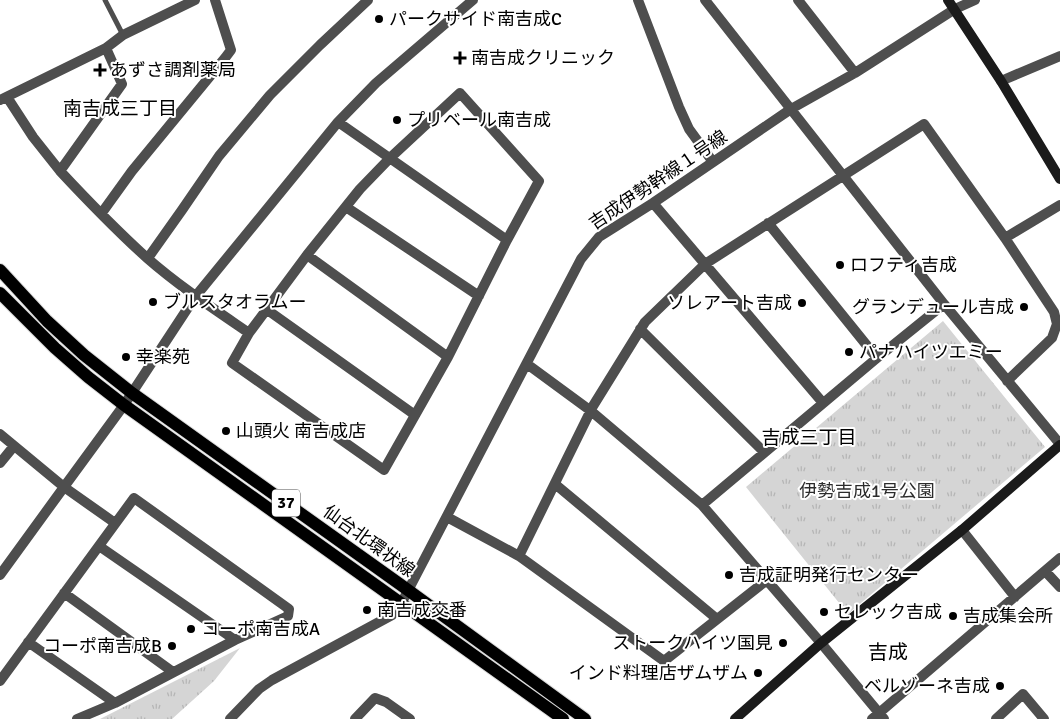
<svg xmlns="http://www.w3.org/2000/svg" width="1060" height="719" font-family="Signika,'Noto Sans JP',sans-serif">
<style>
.park{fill:url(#park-tufts)}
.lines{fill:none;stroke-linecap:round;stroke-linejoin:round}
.primary-casing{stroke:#dbdbdb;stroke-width:14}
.lane{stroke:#4e4e4e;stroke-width:5}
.street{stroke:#4e4e4e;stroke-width:10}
.secondary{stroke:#1b1b1b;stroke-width:10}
.primary{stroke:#000;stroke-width:12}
.poi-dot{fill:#000;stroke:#fff;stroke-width:2}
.labels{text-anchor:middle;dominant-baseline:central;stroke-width:4;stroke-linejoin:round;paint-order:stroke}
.shield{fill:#fff;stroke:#4c4c4c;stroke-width:1}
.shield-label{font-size:16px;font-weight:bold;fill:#000}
.poi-label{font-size:18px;fill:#000;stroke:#fff;text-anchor:start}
.street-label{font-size:18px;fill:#000;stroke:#fff}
.park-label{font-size:18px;fill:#2c2c2c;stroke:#fff}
.neighbourhood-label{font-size:19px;fill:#000;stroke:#fff}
.quarter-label{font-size:20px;fill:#000;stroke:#fff}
</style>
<defs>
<pattern id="park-tufts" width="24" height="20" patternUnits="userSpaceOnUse" patternTransform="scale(1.25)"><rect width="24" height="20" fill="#d5d5d5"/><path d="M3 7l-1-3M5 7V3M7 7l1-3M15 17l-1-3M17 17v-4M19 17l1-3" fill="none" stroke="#b5b5b5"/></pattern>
</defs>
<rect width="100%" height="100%" fill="#fff"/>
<!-- park -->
<path class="park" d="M943,321L1045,447L848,614L746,487Z
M240,648L214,681L172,719H100Z"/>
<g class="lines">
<defs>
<path id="primary" d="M0,270L47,321L84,355L132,393L401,585L585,719
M0,293L55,348L88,377L124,405L563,719"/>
</defs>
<!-- primary casing -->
<use href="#primary" class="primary-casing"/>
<!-- lane -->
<path class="lane" d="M105,0L123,35"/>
<!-- street -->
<path class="street" d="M638,0L679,107L689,129L713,162
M705,0L944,304L1060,444
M798,0L855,73
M106,48L122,84L60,171C88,201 116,230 147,258C179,286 214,309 249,333
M1001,81L1060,56
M460,93L539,181L507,240L448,357L384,470L232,363L249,333L307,255L360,189L390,158Z
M7,97L33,137L60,171
M0,100L106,48L123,35L195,0
M338,122L507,240
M653,203L823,403
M346,207L479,296
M101,214L132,171L225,58L231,50L215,0
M768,223L877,358
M1005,238L1060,205
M307,255L448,357
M148,258L182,210L219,156L270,95L320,45L368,0
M266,309L415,415
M640,329L764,452
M527,364L591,411L702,505L821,643L884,719
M0,434L64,487L124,405L195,297L338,122L376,83L473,0
M0,463L14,446
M555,484L717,619
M702,505L877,358L944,304
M447,517L519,556L664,661L767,580
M962,530L1015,597
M99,546L235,640
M519,556L593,406L645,322L705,264L924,124L1005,238L1054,312L1057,324L1052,338L1007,381
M1045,571L1060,587
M0,575L64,487L115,523
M64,593L173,672
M28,642L115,703
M0,681L134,498L289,609L288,616L235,640L115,703L77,719
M230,719L259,689L272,680L392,615L401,604L581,259L599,237L653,203L791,109L855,73L955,9L975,0
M355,719L375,698L386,702L410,719
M872,719L1060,558
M996,719L1023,694L1044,719"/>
<!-- secondary -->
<path class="secondary" d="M948,0L1001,81L1060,179
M735,719L821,643L962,530L1060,445"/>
<!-- primary -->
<use href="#primary" class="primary"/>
</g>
<!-- markers -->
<g class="poi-dot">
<circle cx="379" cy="19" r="5"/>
<path d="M457.5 50.5h5v5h5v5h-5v5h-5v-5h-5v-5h5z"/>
<path d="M97.5 62.5h5v5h5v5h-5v5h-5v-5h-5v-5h5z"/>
<circle cx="397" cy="120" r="5"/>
<circle cx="840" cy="265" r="5"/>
<circle cx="153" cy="302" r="5"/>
<circle cx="802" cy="303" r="5"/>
<circle cx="1024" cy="307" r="5"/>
<circle cx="849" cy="352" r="5"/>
<circle cx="126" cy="357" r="5"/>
<circle cx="226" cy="431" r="5"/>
<circle cx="729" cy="575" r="5"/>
<circle cx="367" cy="610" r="5"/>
<circle cx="824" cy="612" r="5"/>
<circle cx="953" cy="616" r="5"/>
<circle cx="191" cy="629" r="5"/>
<circle cx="783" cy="643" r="5"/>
<circle cx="172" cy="646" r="5"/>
<circle cx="758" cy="673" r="5"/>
<circle cx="1000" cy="686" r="5"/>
</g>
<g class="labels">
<!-- shield labels -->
<rect class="shield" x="272" y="489.5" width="28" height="27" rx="4"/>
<g class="shield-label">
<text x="286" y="503">37</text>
</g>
<!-- poi labels -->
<g class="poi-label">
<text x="389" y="19">パークサイド南吉成C</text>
<text x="471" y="58">南吉成クリニック</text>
<text x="110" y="70">あずさ調剤薬局</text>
<text x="407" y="120">プリベール南吉成</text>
<text x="850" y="265">ロフティ吉成</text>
<text x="163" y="302">ブルスタオラムー</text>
<text x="792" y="303" text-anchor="end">ソレアート吉成</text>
<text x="1014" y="307" text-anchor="end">グランデュール吉成</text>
<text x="859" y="352">パナハイツエミー</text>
<text x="136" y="357">幸楽苑</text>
<text x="236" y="431">山頭火 南吉成店</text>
<text x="739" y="575">吉成証明発行センター</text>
<text x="377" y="610">南吉成交番</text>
<text x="834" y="612">セレック吉成</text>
<text x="963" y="616">吉成集会所</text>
<text x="201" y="629">コーポ南吉成A</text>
<text x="773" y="643" text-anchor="end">ストークハイツ国見</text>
<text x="162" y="646" text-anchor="end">コーポ南吉成B</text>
<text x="748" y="673" text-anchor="end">インド料理店ザムザム</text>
<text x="990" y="686" text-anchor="end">ベルゾーネ吉成</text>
</g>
<!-- street labels -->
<g class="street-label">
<text transform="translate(658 180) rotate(-34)">吉成伊勢幹線１号線</text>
<text transform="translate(369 541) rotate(36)">仙台北環状線</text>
</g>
<!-- park labels -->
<g class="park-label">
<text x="867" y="491">伊勢吉成1号公園</text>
</g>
<!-- neighbourhood labels -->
<g class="neighbourhood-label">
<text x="120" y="109">南吉成三丁目</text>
<text x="809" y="438">吉成三丁目</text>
</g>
<!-- quarter labels -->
<g class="quarter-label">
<text x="888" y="652">吉成</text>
</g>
</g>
</svg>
